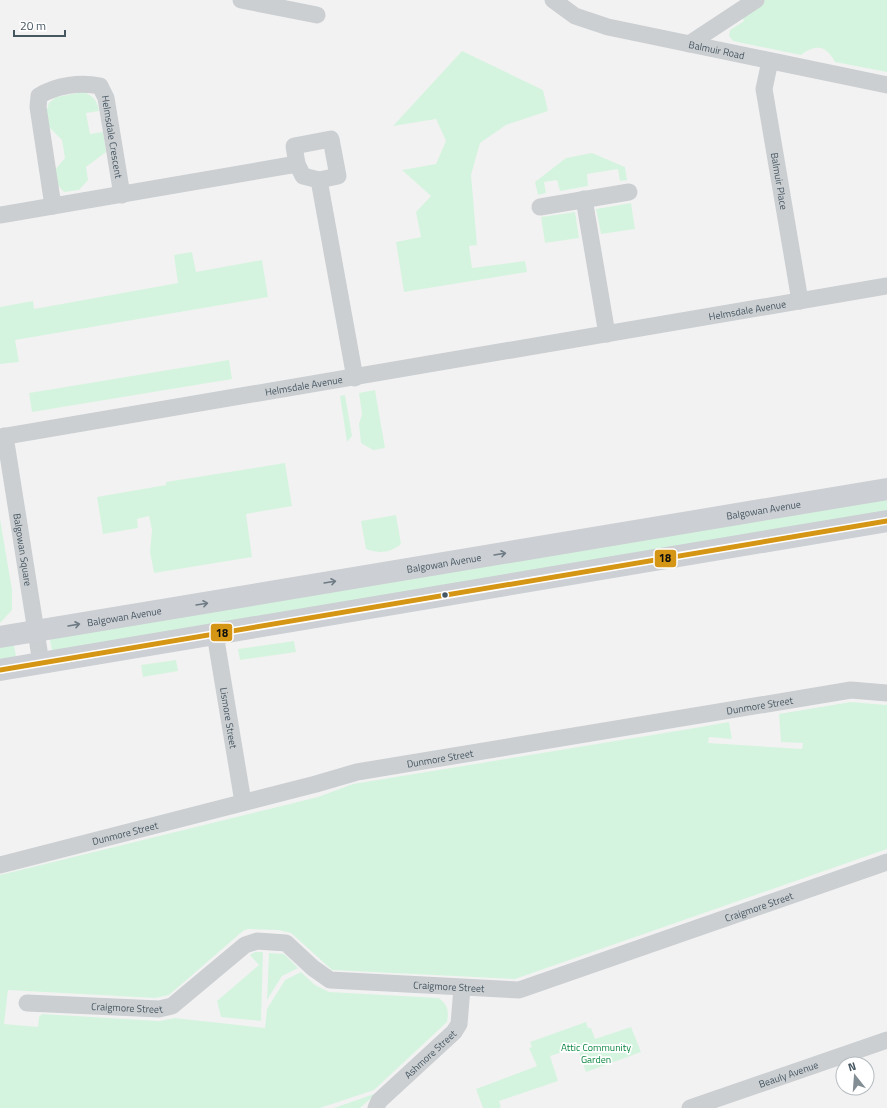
<svg xmlns="http://www.w3.org/2000/svg" width="887" height="1108" viewBox="0 0 887 1108" font-family="'Titillium Web',sans-serif">
	<style>
		.green { fill: #d5f4df }
		.lines { fill: none; stroke-linecap: round; stroke-linejoin: round }
		.street { stroke: #cbcfd2; stroke-width: 17 }
		.secondary { stroke: #cccfd3; stroke-width: 22 }
		.bus-1-casing { stroke: #fff; stroke-width: 8 }
		.bus-1 { stroke: #d49614; stroke-width: 5 }
		.oneway { stroke: #6f7b84 }
		.bus-dot { fill: #475762; stroke: #fff; stroke-width: 1.5 }
		.labels { text-anchor: middle; stroke-width: 3.5; stroke-linejoin: round; paint-order: stroke }
		.street-label { font-size: 10px; fill: #475762; stroke: #fff }
		.park-label { font-size: 10px; fill: #0d8742; stroke: #fff }
		.line-badge { stroke: #fff; stroke-width: 1.5 }
		.pale-badge-label { font-size: 11px; text-anchor: middle; font-weight: bold; fill: #111 }
	</style>
	<rect width="100%" height="100%" fill="#f3f2f2"/>
	<g class="green">
		<path d="M765,0H887V72L835,62C826,45 816,44 801,55L733,41L729,36L730,30L744,21L741,16Z"/>
		<path d="M462,51L543,90L548,111L506,125L480,143L471,175L477,245L469,246L472,268L525,261L527,272L404,292L396,242L421,237L416,212L431,196L402,170L436,164L446,141L436,119L393,126Z"/>
		<path d="M84,92C94,97 97,100 99,111L86,113L90,134L103,132L106,152L86,167L88,180L79,190L64,192L56,183L54,171L65,158L62,140L48,126L46,112L49,103L56,97Z"/>
		<path d="M592,153L625,167L627,180L620,181L618,169L587,174L588,186L560,191L557,180L544,182L546,193L538,195L535,182L566,158Z"/>
		<path d="M631,203L635,229L601,234L596,209Z"/>
		<path d="M575,212L579,238L545,243L541,217Z"/>
		<path d="M192,252L196,272L262,260L268,297L15,340L19,362L0,364V307L33,301L34,309L178,283L174,255Z"/>
		<path d="M229,360L232,379L32,412L29,393Z"/>
		<path d="M375,390L385,448L373,450L361,443L359,424L362,414L359,393Z"/>
		<path d="M345,395L352,436L347,442L340,396Z"/>
		<path d="M285,463L292,506L246,514L252,557L154,573L150,552L152,530L149,516L137,519L138,528L103,534L97,497L166,485V482Z"/>
		<path d="M887,494V517L59,655L52,650L50,641L54,634Z"/>
		<path d="M396,515L401,544C390,553 379,554 366,549L361,521Z"/>
		<path d="M0,519L12,590V610L0,623Z"/>
		<path d="M294,641L296,652L240,660L238,649Z"/>
		<path d="M0,643L14,645L16,656L0,665Z"/>
		<path d="M176,660L178,671L143,677L141,665Z"/>
		<path d="M851,702L887,705V849L515,979L332,970L291,933L278,930L248,929L243,931L169,995L155,998L8,990L4,1024L38,1027L39,1017L42,1014L159,1021L175,1018L265,1028L267,1009L285,980L301,972L315,985L329,992L439,998C448,1005 449,1011 447,1022L374,1090L320,1108H0V875L318,797L353,784L695,728L729,722L732,739L709,737L708,743L802,749L803,743L781,742L779,714Z"/>
		<path d="M255,952H263L261,1021L221,1017L217,1001L259,965L250,955Z"/>
		<path d="M269,953L284,954L298,968L282,976L267,1000Z"/>
		<path d="M586,1022L588,1028H591L595,1039L631,1027L641,1052L586,1072L577,1047L550,1056L558,1081L499,1101L501,1107L499,1108H483L476,1089L537,1066L529,1048L532,1047L530,1042Z"/>
		<path d="M377,1093L360,1108H334Z"/>
	</g>
	<g class="lines">
		<g class="street">
			<path d="M241,0L317,15"/>
			<path id="s1" d="M553,0L575,16L608,27L887,85"/>
			<path d="M689,44L756,0"/>
			<path id="s2" d="M770,61L764,89L800,301"/>
			<path d="M297,164L294,146L331,139L338,176L319,180"/>
			<path d="M584,199L607,334"/>
			<path id="s3" d="M53,206L38,107L39,96C56,85 81,82 100,86L106,98L122,195"/>
			<path d="M540,207L629,192"/>
			<path d="M0,215L297,164L303,176L319,180L355,378"/>
			<path id="s4" d="M5,436L41,663"/>
			<path id="s5" d="M0,437L887,286"/>
			<path id="s6" d="M215,634L243,802"/>
			<path id="s7" d="M0,865L316,784L357,772L851,690L887,693"/>
			<path id="s8" d="M27,1003L159,1009L172,1006L245,945L257,941L286,943L313,968L330,980L519,990L887,862"/>
			<path id="s9" d="M376,1108L379,1101L454,1032L459,1024L462,988"/>
			<path id="s10" d="M690,1108L887,1040"/>
		</g>
		<g class="secondary">
			<path id="s11" d="M0,637L887,489"/>
			<path d="M0,670L887,521"/>
		</g>
		<g class="bus-1-casing">
			<path id="bus-1" d="M0,670L887,521"/>
		</g>
		<use href="#bus-1" class="bus-1"/>
	</g>
	<defs><path id="oneway-shaft" d="M-6 0H5M1.5-3L5.5 0L1.5 3" fill="none" stroke-width="1.6" stroke-linecap="round" stroke-linejoin="round"/></defs>
	<g class="oneway">
		<use href="#oneway-shaft" transform="translate(500 554) rotate(-9)"/>
		<use href="#oneway-shaft" transform="translate(330 582) rotate(-9)"/>
		<use href="#oneway-shaft" transform="translate(202 604) rotate(-9)"/>
		<use href="#oneway-shaft" transform="translate(74 625) rotate(-10)"/>
	</g>
	<circle class="bus-dot" cx="445" cy="595" r="3.5"/>
	<g class="labels">
		<g class="street-label">
			<text dy="4" stroke="none"><textPath href="#s1" startOffset="173">Balmuir Road</textPath></text>
			<text dy="4" stroke="none"><textPath href="#s3" startOffset="227">Helmsdale Crescent</textPath></text>
			<text dy="4" stroke="none"><textPath href="#s2" startOffset="122">Balmuir Place</textPath></text>
			<text dy="4" stroke="none"><textPath href="#s5" startOffset="758">Helmsdale Avenue</textPath></text>
			<text dy="4" stroke="none"><textPath href="#s5" startOffset="308">Helmsdale Avenue</textPath></text>
			<text dy="4" stroke="none"><textPath href="#s11" startOffset="774">Balgowan Avenue</textPath></text>
			<text dy="4" stroke="none"><textPath href="#s4" startOffset="115">Balgowan Square</textPath></text>
			<text dy="4" stroke="none"><textPath href="#s11" startOffset="450">Balgowan Avenue</textPath></text>
			<text dy="4" stroke="none"><textPath href="#s11" startOffset="126">Balgowan Avenue</textPath></text>
			<text dy="4" stroke="none"><textPath href="#s7" startOffset="777">Dunmore Street</textPath></text>
			<text dy="4" stroke="none"><textPath href="#s6" startOffset="85">Lismore Street</textPath></text>
			<text dy="4" stroke="none"><textPath href="#s7" startOffset="453">Dunmore Street</textPath></text>
			<text dy="4" stroke="none"><textPath href="#s7" startOffset="129">Dunmore Street</textPath></text>
			<text dy="4" stroke="none"><textPath href="#s8" startOffset="783">Craigmore Street</textPath></text>
			<text dy="4" stroke="none"><textPath href="#s8" startOffset="459">Craigmore Street</textPath></text>
			<text dy="4" stroke="none"><textPath href="#s8" startOffset="100">Craigmore Street</textPath></text>
			<text dy="4" stroke="none"><textPath href="#s9" startOffset="77">Ashmore Street</textPath></text>
			<text dy="4" stroke="none"><textPath href="#s10" startOffset="104">Beauly Avenue</textPath></text>
		</g>
		<g class="park-label">
			<text x="596" y="1051">Attic Community<tspan x="596" dy="12">Garden</tspan></text>
		</g>
	</g>
	<g class="line-badge">
		<rect x="654" y="549" width="23" height="19" rx="4" fill="#d49614"/>
		<rect x="210" y="623" width="23" height="19" rx="4" fill="#d49614"/>
	</g>
	<g class="pale-badge-label">
		<text x="665" y="562">18</text>
		<text x="222" y="637">18</text>
	</g>
	<g transform="translate(855 1076) rotate(343)"><circle r="19" fill="#ffffff" stroke="#b5bcc0"/>
	<path d="M0-3L7 15L0 10L-7 15Z" fill="#838d94"/>
	<text y="-6" font-size="11" font-weight="bold" text-anchor="middle" fill="#475762">N</text>
	</g>
	<path d="M14 30v6h51v-6" fill="none" stroke="#475762" stroke-width="2"/>
	<text x="20" y="30" font-size="12" fill="#475762" stroke="#ffffff" stroke-width="3" paint-order="stroke">20 m</text>
</svg>
